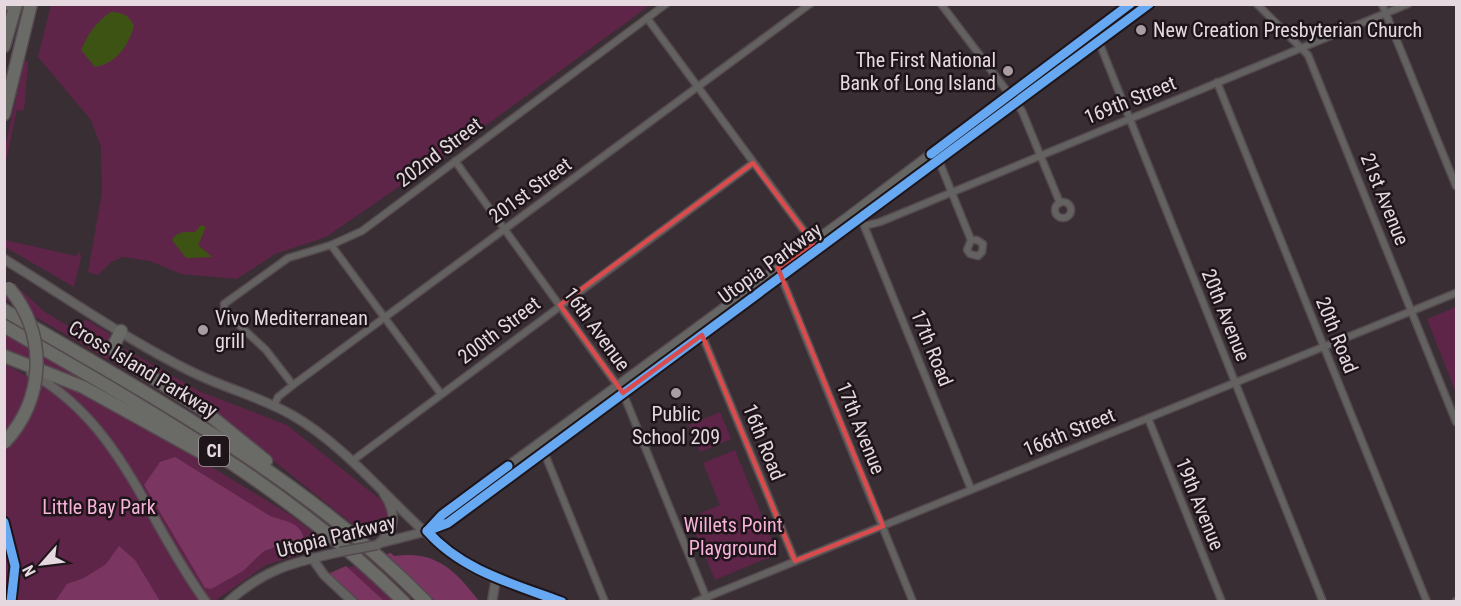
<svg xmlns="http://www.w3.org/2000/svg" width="1461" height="606" viewBox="0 0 1461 606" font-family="'Roboto Condensed',sans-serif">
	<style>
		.green { fill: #5f2549 }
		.forest { fill: #7b3561 }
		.water { fill: #3d5313 }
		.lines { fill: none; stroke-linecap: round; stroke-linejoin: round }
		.minor-casing { stroke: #544a4f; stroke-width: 9 }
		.tertiary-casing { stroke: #544a4f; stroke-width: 11 }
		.secondary-casing { stroke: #544a4f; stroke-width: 12 }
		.motorway-casing { stroke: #544a4f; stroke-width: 15 }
		.minor { stroke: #636260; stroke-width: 6 }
		.tertiary { stroke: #636260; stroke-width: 8 }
		.secondary { stroke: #656563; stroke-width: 9 }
		.motorway { stroke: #6a6a66; stroke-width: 12 }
		.tertiary-bridge-casing { stroke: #544a4f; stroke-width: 11; stroke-linecap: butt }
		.motorway-bridge-casing { stroke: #544a4f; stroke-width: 15; stroke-linecap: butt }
		.tertiary-bridge { stroke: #636260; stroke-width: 8 }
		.motorway-bridge { stroke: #6a6a66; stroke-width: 12 }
		.cycleway-casing { stroke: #1e151a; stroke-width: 13 }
		.cycleway { stroke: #66a8f1; stroke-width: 9 }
		.marked { fill: none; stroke: #d94b4d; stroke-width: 4.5; stroke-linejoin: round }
		.poi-dot { fill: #a99ca3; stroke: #1e151a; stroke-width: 2 }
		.labels { text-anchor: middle; stroke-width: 5; stroke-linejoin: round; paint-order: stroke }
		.shield { fill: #1e151a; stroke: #aa9ea4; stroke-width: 1.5 }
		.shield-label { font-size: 18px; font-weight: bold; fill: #e6d8df }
		.poi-label { font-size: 20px; fill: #e6d8df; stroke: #1e151a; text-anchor: start }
		.street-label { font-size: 20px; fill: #e6d8df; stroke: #1e151a }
		.park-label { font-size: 20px; fill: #f7b2d9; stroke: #1e151a }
	</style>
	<rect width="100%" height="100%" fill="#392e33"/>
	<g class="green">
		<path d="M51,5H650L451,151L326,237L275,254L237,279L181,274L150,261L123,257L111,262L98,275L88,272L102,193L101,147L91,120L38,57Z"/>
		<path d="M24,61L28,62L24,111L17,110L5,165V148Z"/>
		<path d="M5,240L76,256L80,251L81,258L74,287L5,247Z"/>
		<path d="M15,285L45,312L68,326L87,320L110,334L107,349L110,356L181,398L180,402L5,299L4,293Z"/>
		<path d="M1456,307V393L1427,319Z"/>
		<path d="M5,334L76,376V379L5,351Z"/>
		<path d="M125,349L201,392L287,425L381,500L388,511V521L366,535L222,419L123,352Z"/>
		<path d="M5,364L46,387V375L70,384L197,454L195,457L289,514L328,544L301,550L302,554L266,565L215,601H5Z"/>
		<path d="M720,412L731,439L700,452L689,425Z"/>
		<path d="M735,450L775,548V555L715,580L689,518L720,505L703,463Z"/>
		<path d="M356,565L394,601H360L330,573Z"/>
	</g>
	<g class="forest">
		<path d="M175,457L270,516C283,521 303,522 304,541L297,546H278L264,551L243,571L211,589L205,588L144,485L160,462Z"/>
		<path d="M119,546L135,560L160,601H49L56,600L67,584L84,578L106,564Z"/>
		<path d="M391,553L394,556C436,550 455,570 479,601H435L386,554Z"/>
		<path d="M346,566L384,601H360L332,576L330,573Z"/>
	</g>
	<g class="water">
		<path d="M111,12C122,12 129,15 134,26C128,46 117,63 95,67L81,50C88,34 96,22 111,12Z"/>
		<path d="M201,225L206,227L198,245L212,257L186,258L172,240C177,231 185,232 195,232Z"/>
	</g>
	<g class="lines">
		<g class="minor-casing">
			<g id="minor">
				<path d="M941,4L1022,111L1060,203"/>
				<path d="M1257,4L1308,55L1456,422"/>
				<path d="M1382,4L1456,186"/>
				<path d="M647,18L813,243"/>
				<path d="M1099,42L1323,602"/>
				<path d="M1217,82L1427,602"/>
				<path d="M455,161L623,393L708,602"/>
				<path d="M939,161L971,240L967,250L970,254L978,256L982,252L983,244L977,240H971"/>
				<circle cx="1063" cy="210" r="8"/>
				<path d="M863,223L971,489"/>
				<path d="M864,226L880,222L1408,4"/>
				<path d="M331,245L441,394"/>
				<path d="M780,274L913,602"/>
				<path d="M702,335L795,561"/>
				<path d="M293,385L266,350L225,312L224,304L288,258L331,245L362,231L666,4"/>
				<path d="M274,406L278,397L293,385L810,4"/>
				<path d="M1148,418L1222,602"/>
				<path d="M544,452L605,602"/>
				<path d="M352,461L753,163"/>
				<path d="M695,602L1456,293"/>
				<path d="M1456,602V601"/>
			</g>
		</g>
		<g class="tertiary-casing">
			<g id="tertiary">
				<path d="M4,259C66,297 127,340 192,372C224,388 261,397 292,415C356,452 399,517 457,558C487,580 528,589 562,602"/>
				<path d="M31,373C122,424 147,522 206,602"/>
				<path d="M381,543L427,531"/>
				<path d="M377,545C396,530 397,513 384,494"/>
				<path d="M312,558L324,575L353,602"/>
				<path d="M228,602C264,569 294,562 340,552"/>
				<path d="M492,602L496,578"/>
			</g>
		</g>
		<g class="secondary-casing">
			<g id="secondary">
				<path d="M429,529L442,515L848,217L1130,4"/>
				<path d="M427,531L448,523L1149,4"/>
			</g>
		</g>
		<g class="motorway-casing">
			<g id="motorway">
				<path d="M4,5L5,4"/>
				<path d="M4,46L16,4"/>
				<path d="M4,114L31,4"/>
				<path d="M4,310C152,397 305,478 426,602"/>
				<path d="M4,326C145,408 288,486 404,602"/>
				<path d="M121,331L113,347L118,356L202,409L266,461"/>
				<path d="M4,356L83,387L213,459"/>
			</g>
		</g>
		<use href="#minor" class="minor"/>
		<use href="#tertiary" class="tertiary"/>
		<use href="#secondary" class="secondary"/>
		<use href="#motorway" class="motorway"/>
		<g class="tertiary-bridge-casing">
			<path id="tertiary-bridge" d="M340,552L377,545"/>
		</g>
		<g class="motorway-bridge-casing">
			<path id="motorway-bridge" d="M4,443C45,399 48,335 9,288"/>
		</g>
		<use href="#tertiary-bridge" class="tertiary-bridge"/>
		<use href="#motorway-bridge" class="motorway-bridge"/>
		<g class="cycleway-casing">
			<g id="cycleway">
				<path d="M931,154L1130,4"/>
				<path d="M4,522L15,566L11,602"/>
				<path d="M429,529L442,515L508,466"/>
				<path d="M427,531L448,523L1149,4"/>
				<path d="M427,531C462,571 514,584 562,602"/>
			</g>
		</g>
		<use href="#cycleway" class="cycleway"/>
	</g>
	<path class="marked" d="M753,163L813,243L778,268L883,526L795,561L702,335L623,393L560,305Z"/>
	<g class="poi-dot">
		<circle cx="1141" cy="30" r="6"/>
		<circle cx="1008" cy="71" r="6"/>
		<circle cx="203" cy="330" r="6"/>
		<circle cx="676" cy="393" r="6"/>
	</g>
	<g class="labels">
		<rect class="shield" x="199" y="436" width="30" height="30" rx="4.5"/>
		<g class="shield-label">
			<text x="214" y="457">CI</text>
		</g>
		<g class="poi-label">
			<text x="1153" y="37">New Creation Presbyterian Church</text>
			<text x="996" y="67" text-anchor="end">The First National<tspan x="996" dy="23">Bank of Long Island</tspan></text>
			<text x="215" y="325">Vivo Mediterranean<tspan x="215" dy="23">grill</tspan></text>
			<text x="676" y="421" text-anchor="middle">Public<tspan x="676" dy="23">School 209</tspan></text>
		</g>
		<g class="street-label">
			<text transform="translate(1130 100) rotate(-22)" y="7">169th Street</text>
			<text transform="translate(439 152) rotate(-37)" y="7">202nd Street</text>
			<text transform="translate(530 190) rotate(-36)" y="7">201st Street</text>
			<text transform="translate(1385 199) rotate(68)" y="7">21st Avenue</text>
			<text transform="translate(770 263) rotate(-36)" y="7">Utopia Parkway</text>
			<text transform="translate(1226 315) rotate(68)" y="7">20th Avenue</text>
			<text transform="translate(597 329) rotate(54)" y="7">16th Avenue</text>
			<text transform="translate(499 330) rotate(-37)" y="7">200th Street</text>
			<text transform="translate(1337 335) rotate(68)" y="7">20th Road</text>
			<text transform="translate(932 348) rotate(68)" y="7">17th Road</text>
			<text transform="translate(143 369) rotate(31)" y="7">Cross Island Parkway</text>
			<text transform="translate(861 428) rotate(68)" y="7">17th Avenue</text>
			<text transform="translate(1069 432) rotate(-22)" y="7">166th Street</text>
			<text transform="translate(764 442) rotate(68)" y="7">16th Road</text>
			<text transform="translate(1200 504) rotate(68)" y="7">19th Avenue</text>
			<text transform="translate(336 536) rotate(-14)" y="7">Utopia Parkway</text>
		</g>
		<g class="park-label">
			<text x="99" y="514">Little Bay Park</text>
			<text x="733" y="532">Willets Point<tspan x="733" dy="23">Playground</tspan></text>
		</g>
	</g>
	<rect width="1461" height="606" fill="none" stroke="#e6d8df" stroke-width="12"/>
	<g transform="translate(42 564) rotate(242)" stroke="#1e151a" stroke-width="4.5" paint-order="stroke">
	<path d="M0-4.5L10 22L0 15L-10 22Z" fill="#e6d8df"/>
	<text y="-9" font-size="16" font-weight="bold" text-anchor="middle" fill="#e6d8df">N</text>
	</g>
</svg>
